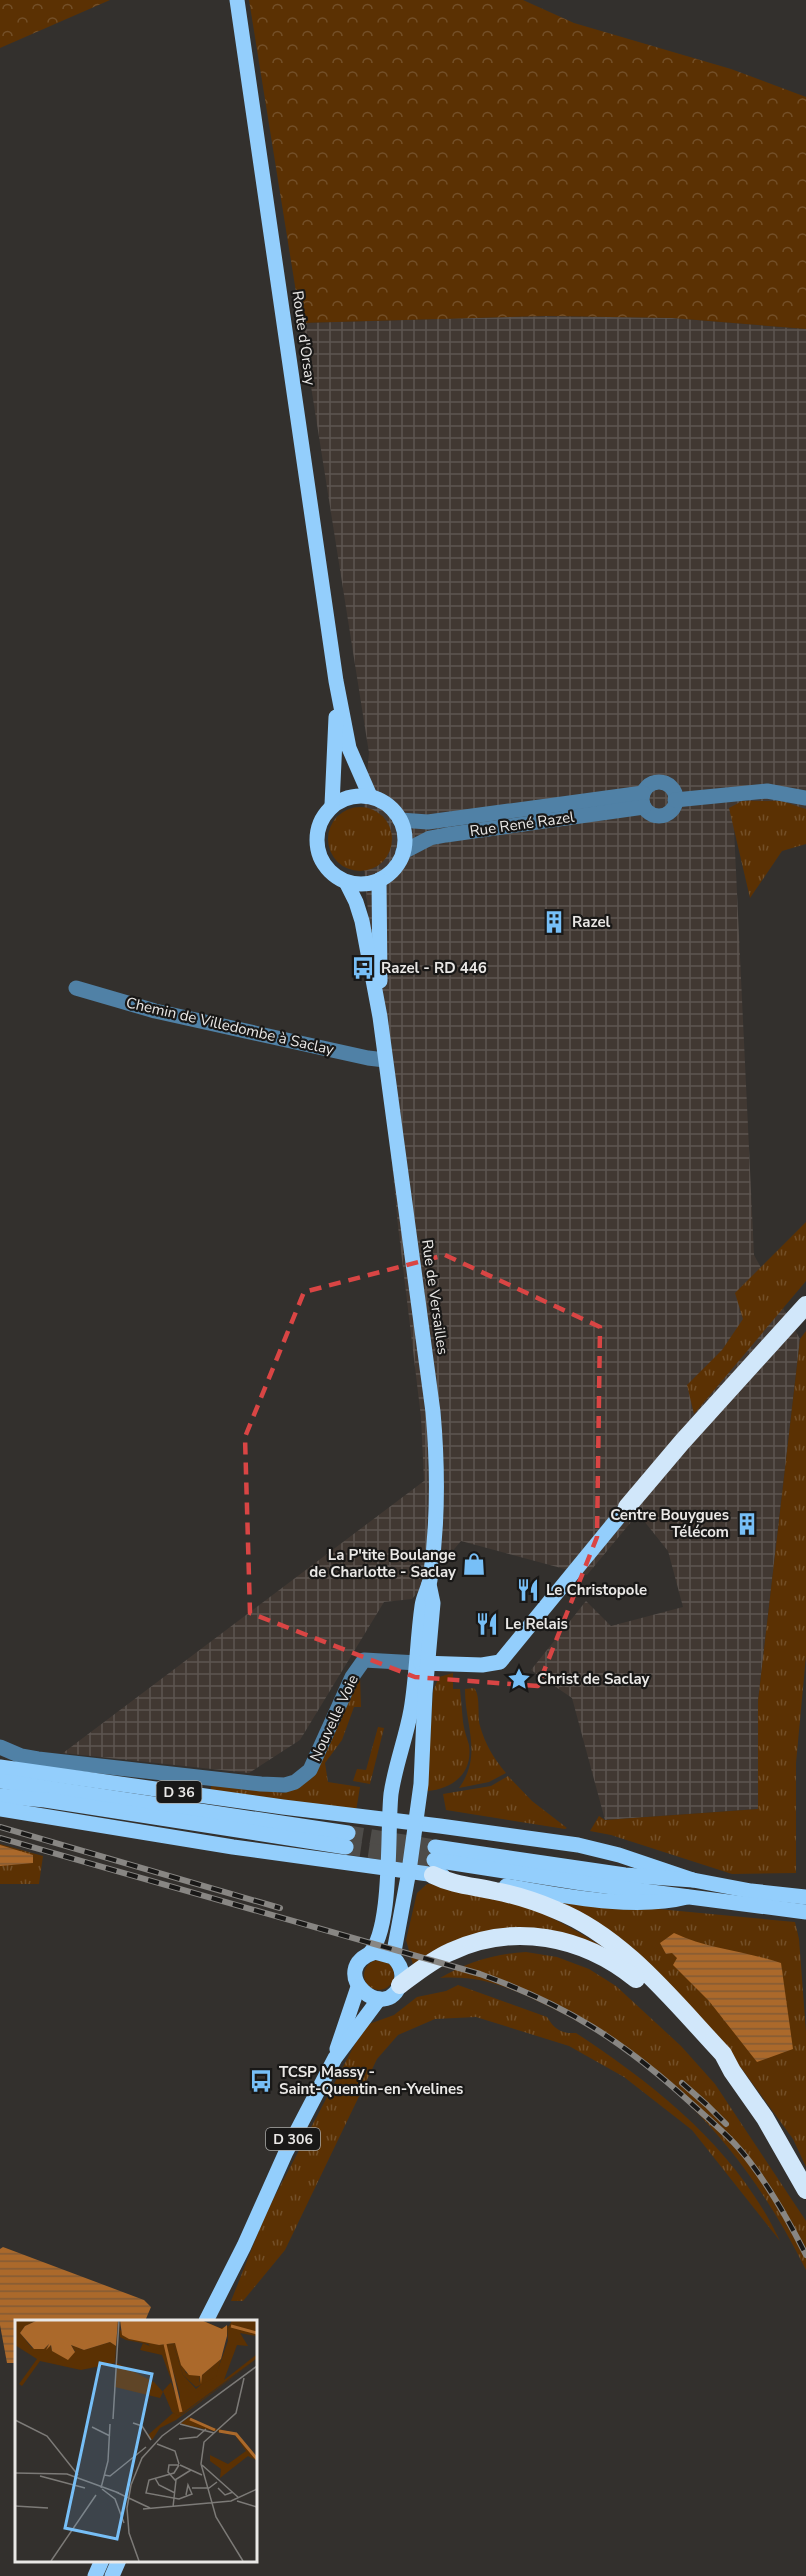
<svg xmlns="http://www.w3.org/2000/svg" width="806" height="2576" viewBox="0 0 806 2576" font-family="'Nunito Sans',sans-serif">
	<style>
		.industrial { fill: url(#industrial-grid) }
		.grass { fill: url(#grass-tufts) }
		.forest { fill: url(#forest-crowns) }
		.water { fill: url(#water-rules) }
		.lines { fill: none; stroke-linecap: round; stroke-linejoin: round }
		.major-tunnel { stroke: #4e4c49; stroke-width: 15; stroke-dasharray: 15 8; stroke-linecap: butt }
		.minor { stroke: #5081a6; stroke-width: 15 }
		.major { stroke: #93cefc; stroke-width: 15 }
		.highway { stroke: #d1e7fa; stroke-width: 18 }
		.rail-casing { stroke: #888683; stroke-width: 6 }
		.rail { stroke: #191817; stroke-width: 4; stroke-dasharray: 11; stroke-linecap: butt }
		.marked { fill: none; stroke: #d94544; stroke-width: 4.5; stroke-dasharray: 12 8; stroke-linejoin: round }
		.labels { text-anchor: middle; stroke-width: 4.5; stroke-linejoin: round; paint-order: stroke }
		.shield { fill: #191817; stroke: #abaaa8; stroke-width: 1.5 }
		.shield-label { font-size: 14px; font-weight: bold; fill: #eae8e6 }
		.street-label { font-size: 15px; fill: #eae8e6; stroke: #191817 }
		.poi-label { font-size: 15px; font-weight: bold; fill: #eae8e6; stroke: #191817; text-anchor: start }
		.inset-river { fill: none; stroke: #ab692b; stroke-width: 3 }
		.inset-road { fill: none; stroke: #7c7a77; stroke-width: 1.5 }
		.view { fill: #77bff7; fill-opacity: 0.15; stroke: #77bff7; stroke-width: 3 }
		.inset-edge { fill: none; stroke: #eae8e6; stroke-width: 3 }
	</style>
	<defs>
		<pattern id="industrial-grid" width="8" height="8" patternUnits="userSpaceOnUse" patternTransform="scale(1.5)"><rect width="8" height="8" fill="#413832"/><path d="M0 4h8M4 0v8" fill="none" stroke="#5d5550"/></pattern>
		<pattern id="grass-tufts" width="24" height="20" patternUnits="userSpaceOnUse" patternTransform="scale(1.5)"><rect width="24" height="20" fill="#5b3103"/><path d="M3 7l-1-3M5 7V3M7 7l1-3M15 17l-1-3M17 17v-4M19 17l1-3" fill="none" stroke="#734f28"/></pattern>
		<pattern id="forest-crowns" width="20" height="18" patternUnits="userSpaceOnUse" patternTransform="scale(1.5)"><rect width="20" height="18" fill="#5b3103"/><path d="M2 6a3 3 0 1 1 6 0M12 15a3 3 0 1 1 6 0" fill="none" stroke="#734f28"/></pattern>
		<pattern id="water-rules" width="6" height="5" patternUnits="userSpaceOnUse" patternTransform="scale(1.5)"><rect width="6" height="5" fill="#ab692b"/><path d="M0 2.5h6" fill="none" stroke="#835b35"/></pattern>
	</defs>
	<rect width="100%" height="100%" fill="#33302d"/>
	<path class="industrial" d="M547,316L672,318L806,329V831L734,829L754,1255L800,1339L758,1701L762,1720L758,1809L605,1820L572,1698L531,1670L586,1601L611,1626L683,1607L668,1551L644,1521L636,1516L587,1575L461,1541L412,1599L384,1602L300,1740L249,1773L63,1753L424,1481L421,1417L398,1226L361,837L369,753L301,323Z"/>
	<g class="grass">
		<path d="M742,801H781L806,809V844L782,851L750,898L729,808Z"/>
		<circle cx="360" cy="839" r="32"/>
		<path d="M806,1222V1281L694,1414L687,1385L722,1350L743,1319L735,1293Z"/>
		<path d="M806,1331V1656L796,1763V1873L732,1874L611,1835L590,1831L599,1816L605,1820L758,1809V1701L800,1339Z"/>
		<path d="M453,1673V1689H460C461,1700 462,1711 463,1722C464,1730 467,1738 469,1745C473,1774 452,1789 427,1791L433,1691L439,1677Z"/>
		<path d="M360,1677L361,1707H354L342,1740L325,1763L328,1782L360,1787L356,1811L211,1792V1783L283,1793L295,1788L331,1731Z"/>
		<path d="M474,1688C481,1696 477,1715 480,1726C485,1744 494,1759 506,1773L489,1782L459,1788C483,1755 465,1726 465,1689Z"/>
		<path d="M378,1727L384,1728L370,1784L353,1781L357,1769L366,1770Z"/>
		<path d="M508,1776L532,1801L567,1828L565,1829L446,1810L443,1794L491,1786Z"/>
		<path d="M0,1844L43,1856L39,1884H0Z"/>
		<path d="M427,1884C489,1884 552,1915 603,1947L518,1930L414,1968L406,1940L417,1893Z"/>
		<path d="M552,1899L795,1922L799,1939L806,2032V2167L793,2139L742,2069Z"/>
		<path d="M526,1952L557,1957L589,1969L616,1986L681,2046L715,2084L806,2221V2270C747,2152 668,2064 548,2006C510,1988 482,1975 440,1978C468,1962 493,1954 526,1952Z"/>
		<circle cx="379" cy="1975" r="15"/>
		<path d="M458,1985L547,2017C554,2029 562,2034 576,2033C658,2087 737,2150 780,2241L692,2130L624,2077L569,2046L476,2017L435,2019L398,2035L377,2059L285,2250L243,2301H231L266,2213L355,2044L369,2024L394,2015L417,1997L446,1991Z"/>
	</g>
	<g class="forest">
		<path d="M0,0H110L0,48Z"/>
		<path d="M249,0H523L574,23L731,69L806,97V329L672,318L547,316L301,323Z"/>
	</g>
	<g class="water">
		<path d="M0,1845L33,1855V1863L0,1866Z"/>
		<path d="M674,1933C707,1949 746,1951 781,1963L793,2049L757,2062L709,2001L673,1965L677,1958L672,1953L666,1954L660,1943Z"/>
		<path d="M3,2247L144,2300L151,2307L145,2321H16V2363H7L0,2325V2249Z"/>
	</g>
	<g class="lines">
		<g class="major-tunnel">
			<path d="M348,1833L435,1847"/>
			<path d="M346,1847L434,1860"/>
		</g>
		<g class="minor">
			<circle cx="659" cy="799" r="17"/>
			<path d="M675,800L767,791L806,798"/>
			<path d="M400,820L428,822L643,793"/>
			<path d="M403,852L430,838L446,835L644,807"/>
			<path d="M76,988L155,1011L368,1058L385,1060"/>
			<path d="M0,1747L21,1756L38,1759L261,1784L285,1785L295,1782L310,1770L352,1677L364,1660L418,1663"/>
		</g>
		<g class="major">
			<path d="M237,0L336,681L349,748L370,796"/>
			<circle cx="361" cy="840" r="44"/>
			<path d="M332,805L336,717"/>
			<path d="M379,880L380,981"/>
			<path d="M346,882L356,902L362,921L380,1017L433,1412C438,1468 438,1525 430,1580C428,1589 423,1597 422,1606C417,1641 417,1675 411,1710C406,1738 395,1766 391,1794C387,1831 393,1930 369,1954"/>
			<path d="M421,1663L482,1665L500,1662L627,1507"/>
			<path d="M0,1767L283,1807L440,1826L578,1845L619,1855L693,1880"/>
			<path d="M0,1781L348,1833"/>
			<path d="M0,1796L45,1800L346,1847"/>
			<path d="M0,1809L233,1847L443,1876"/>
			<path d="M435,1847L625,1875L693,1880L751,1891L806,1897"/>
			<path d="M434,1860L582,1883L806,1912"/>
			<path d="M506,1886C561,1895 633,1911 687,1897"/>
			<path d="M393,1957L375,1952C323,1969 386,2028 401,1982C404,1972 400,1964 393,1957L409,1871L421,1784L425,1693L433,1603L429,1584"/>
			<path d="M337,2049L358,1987"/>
			<path d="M206,2321L244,2246L286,2152L335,2058L379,1999"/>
			<path d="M95,2576L102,2560"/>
			<path d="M112,2576L119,2560"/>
		</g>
		<g class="highway">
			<path d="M627,1507L682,1442L806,1305"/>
			<path d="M433,1875C453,1885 473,1886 495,1891C516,1895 537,1902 556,1910C624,1937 674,2002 723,2054L732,2071L765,2118L806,2190"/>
			<path d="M400,1985C416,1973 432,1960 450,1952C513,1922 583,1936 636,1979"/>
		</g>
		<g class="rail-casing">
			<g id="rail">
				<path d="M0,1827L280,1908"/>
				<path d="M0,1838L480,1974C568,2006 623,2041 692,2104C712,2122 734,2140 750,2162C772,2191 790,2223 806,2255"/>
				<path d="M682,2083L707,2105L726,2124"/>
			</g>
		</g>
		<use href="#rail" class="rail"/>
	</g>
	<path class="marked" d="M445,1255L600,1327L597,1537L538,1686L415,1677L250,1613L245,1437L304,1292Z"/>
	<defs>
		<g id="building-bare" transform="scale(1.8)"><path d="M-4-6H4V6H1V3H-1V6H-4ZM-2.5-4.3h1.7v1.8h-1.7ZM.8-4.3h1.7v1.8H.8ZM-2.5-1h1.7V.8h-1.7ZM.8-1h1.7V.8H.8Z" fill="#77bff7" stroke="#191817" stroke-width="2.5" paint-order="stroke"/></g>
		<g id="bus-bare" transform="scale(1.8)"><path d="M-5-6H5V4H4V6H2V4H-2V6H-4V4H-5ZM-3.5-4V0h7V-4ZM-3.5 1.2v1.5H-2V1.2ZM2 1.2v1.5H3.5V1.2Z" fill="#77bff7" stroke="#191817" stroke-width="2.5" paint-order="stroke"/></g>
		<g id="shop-bare" transform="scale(1.8)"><path d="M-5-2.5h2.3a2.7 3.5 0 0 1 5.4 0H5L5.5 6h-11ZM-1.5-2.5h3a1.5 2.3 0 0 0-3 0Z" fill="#77bff7" stroke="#191817" stroke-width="2.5" paint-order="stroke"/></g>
		<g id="restaurant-bare" transform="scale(1.8)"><path d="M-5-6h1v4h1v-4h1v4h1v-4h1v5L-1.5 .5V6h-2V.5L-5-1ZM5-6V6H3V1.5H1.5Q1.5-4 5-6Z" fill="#77bff7" stroke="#191817" stroke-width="2.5" paint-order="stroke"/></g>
		<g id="sight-bare" transform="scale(1.8)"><path d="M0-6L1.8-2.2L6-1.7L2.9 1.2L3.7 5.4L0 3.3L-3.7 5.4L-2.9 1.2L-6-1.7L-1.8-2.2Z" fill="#77bff7" stroke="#191817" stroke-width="2.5" paint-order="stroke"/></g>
	</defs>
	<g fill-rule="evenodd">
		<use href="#building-bare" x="554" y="922"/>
		<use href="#bus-bare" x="363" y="968"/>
		<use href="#building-bare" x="747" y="1524"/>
		<use href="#shop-bare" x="474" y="1564"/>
		<use href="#restaurant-bare" x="528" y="1590"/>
		<use href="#restaurant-bare" x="487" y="1624"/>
		<use href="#sight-bare" x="519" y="1679"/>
		<use href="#bus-bare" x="261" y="2081"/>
	</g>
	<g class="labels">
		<g class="shield">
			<rect x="156.5" y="1781" width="45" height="22" rx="4.5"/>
			<rect x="266" y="2128" width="54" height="22" rx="4.5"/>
		</g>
		<g class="shield-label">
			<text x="179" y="1797">D 36</text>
			<text x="293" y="2144">D 306</text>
		</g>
		<g class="street-label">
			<text transform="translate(304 338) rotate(82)" y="5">Route d'Orsay</text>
			<text transform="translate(522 824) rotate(-8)" y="5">Rue René Razel</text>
			<text transform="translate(230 1026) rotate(13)" y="5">Chemin de Villedombe à Saclay</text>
			<text transform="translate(435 1297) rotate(82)" y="5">Rue de Versailles</text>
			<text transform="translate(334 1718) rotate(-65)" y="5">Nouvelle Voie</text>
		</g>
		<g class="poi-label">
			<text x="572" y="927">Razel</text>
			<text x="381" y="973">Razel - RD 446</text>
			<text x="729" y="1520" text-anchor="end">Centre Bouygues<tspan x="729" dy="17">Télécom</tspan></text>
			<text x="456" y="1560" text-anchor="end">La P'tite Boulange<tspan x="456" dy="17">de Charlotte - Saclay</tspan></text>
			<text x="546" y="1595">Le Christopole</text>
			<text x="505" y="1629">Le Relais</text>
			<text x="537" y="1684">Christ de Saclay</text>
			<text x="279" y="2077">TCSP Massy -<tspan x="279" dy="17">Saint-Quentin-en-Yvelines</tspan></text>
		</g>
	</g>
	<g transform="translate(15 2320)">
		<rect width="242" height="242" fill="#33302d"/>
		<path d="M186,0L205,8L214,6L217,0H241V12L217,6L212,8V16L209,8L207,10L199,7ZM241,40L161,100L145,108L137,120L133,115L158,93L166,95ZM174,97L192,107L221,113L241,140L233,136L205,158L206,149L195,141V135L213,144L231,131L220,115L165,104Z" fill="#5b3103"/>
		<path d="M23,0L10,6L5,13L17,28L29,29L35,24L37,31L54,38L60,31L56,25L69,30L95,22L101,26L100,43L66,50L25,41L7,66L4,64L22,39L0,25V1ZM217,6L241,12V16L225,13L233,26L222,25L209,60L241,35V39L165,95V75L152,30L157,62L147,35L125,30L128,23L139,28L158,24L168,55L181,69L203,49L213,21L212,8ZM102,43L139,62L148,72L145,78L100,67Z" fill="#5b3103"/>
		<path d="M104,9L117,20L124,19L144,25L160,23L171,53L185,56L184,63L187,55L206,39L201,57L181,67L168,55L158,24L138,30L133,24L111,20L105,17Z" fill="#5b3103"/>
		<path d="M156,62L167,93L163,96L157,92L148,71Z" fill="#5b3103"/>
		<path d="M23,0H103L101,26L95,22L69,30L56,25L60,32L53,40L37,31L36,25L31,30L34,24L29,29H19L5,13L10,6ZM105,0H186L207,9L212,5V16L206,39L187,55L186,64L185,56L174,55L166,45L160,23L144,25L114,19L107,15Z" fill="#ab692b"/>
		<path class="inset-river" d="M216,6L242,13M150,24L166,92M175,99L200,110M204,111L221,114L242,139"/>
		<path class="inset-road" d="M98,99L104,0M0,100L32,116L63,155M118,103L127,106L136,120M165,104L199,113M77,107L95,116M164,119L182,117L191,109M142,124L160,131L164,144M164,145L159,153L134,160L131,173L164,179L177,174L173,165L171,175M164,145H154L153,152L160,160L176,150M165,145L187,155M187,145L224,178M105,148L131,127M0,153L52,154L104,173M89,155L95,156L105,148M25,156L70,168M140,158L144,165L160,173M86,168L93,141L95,104M177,168H194L202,162M203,168L210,175L218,172M87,169L100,179L109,203M101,172L135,188M222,181L242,187M0,186L33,188M158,187L161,160M128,189L216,181L242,169M36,241L81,175M124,241L114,213L112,188L116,165L127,138L147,116L242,46M228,241L201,197L186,144L189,122L221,93L229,58"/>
		<path class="view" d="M85,43L137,54L102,219L50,208Z"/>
		<rect width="242" height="242" class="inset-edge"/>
	</g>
</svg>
